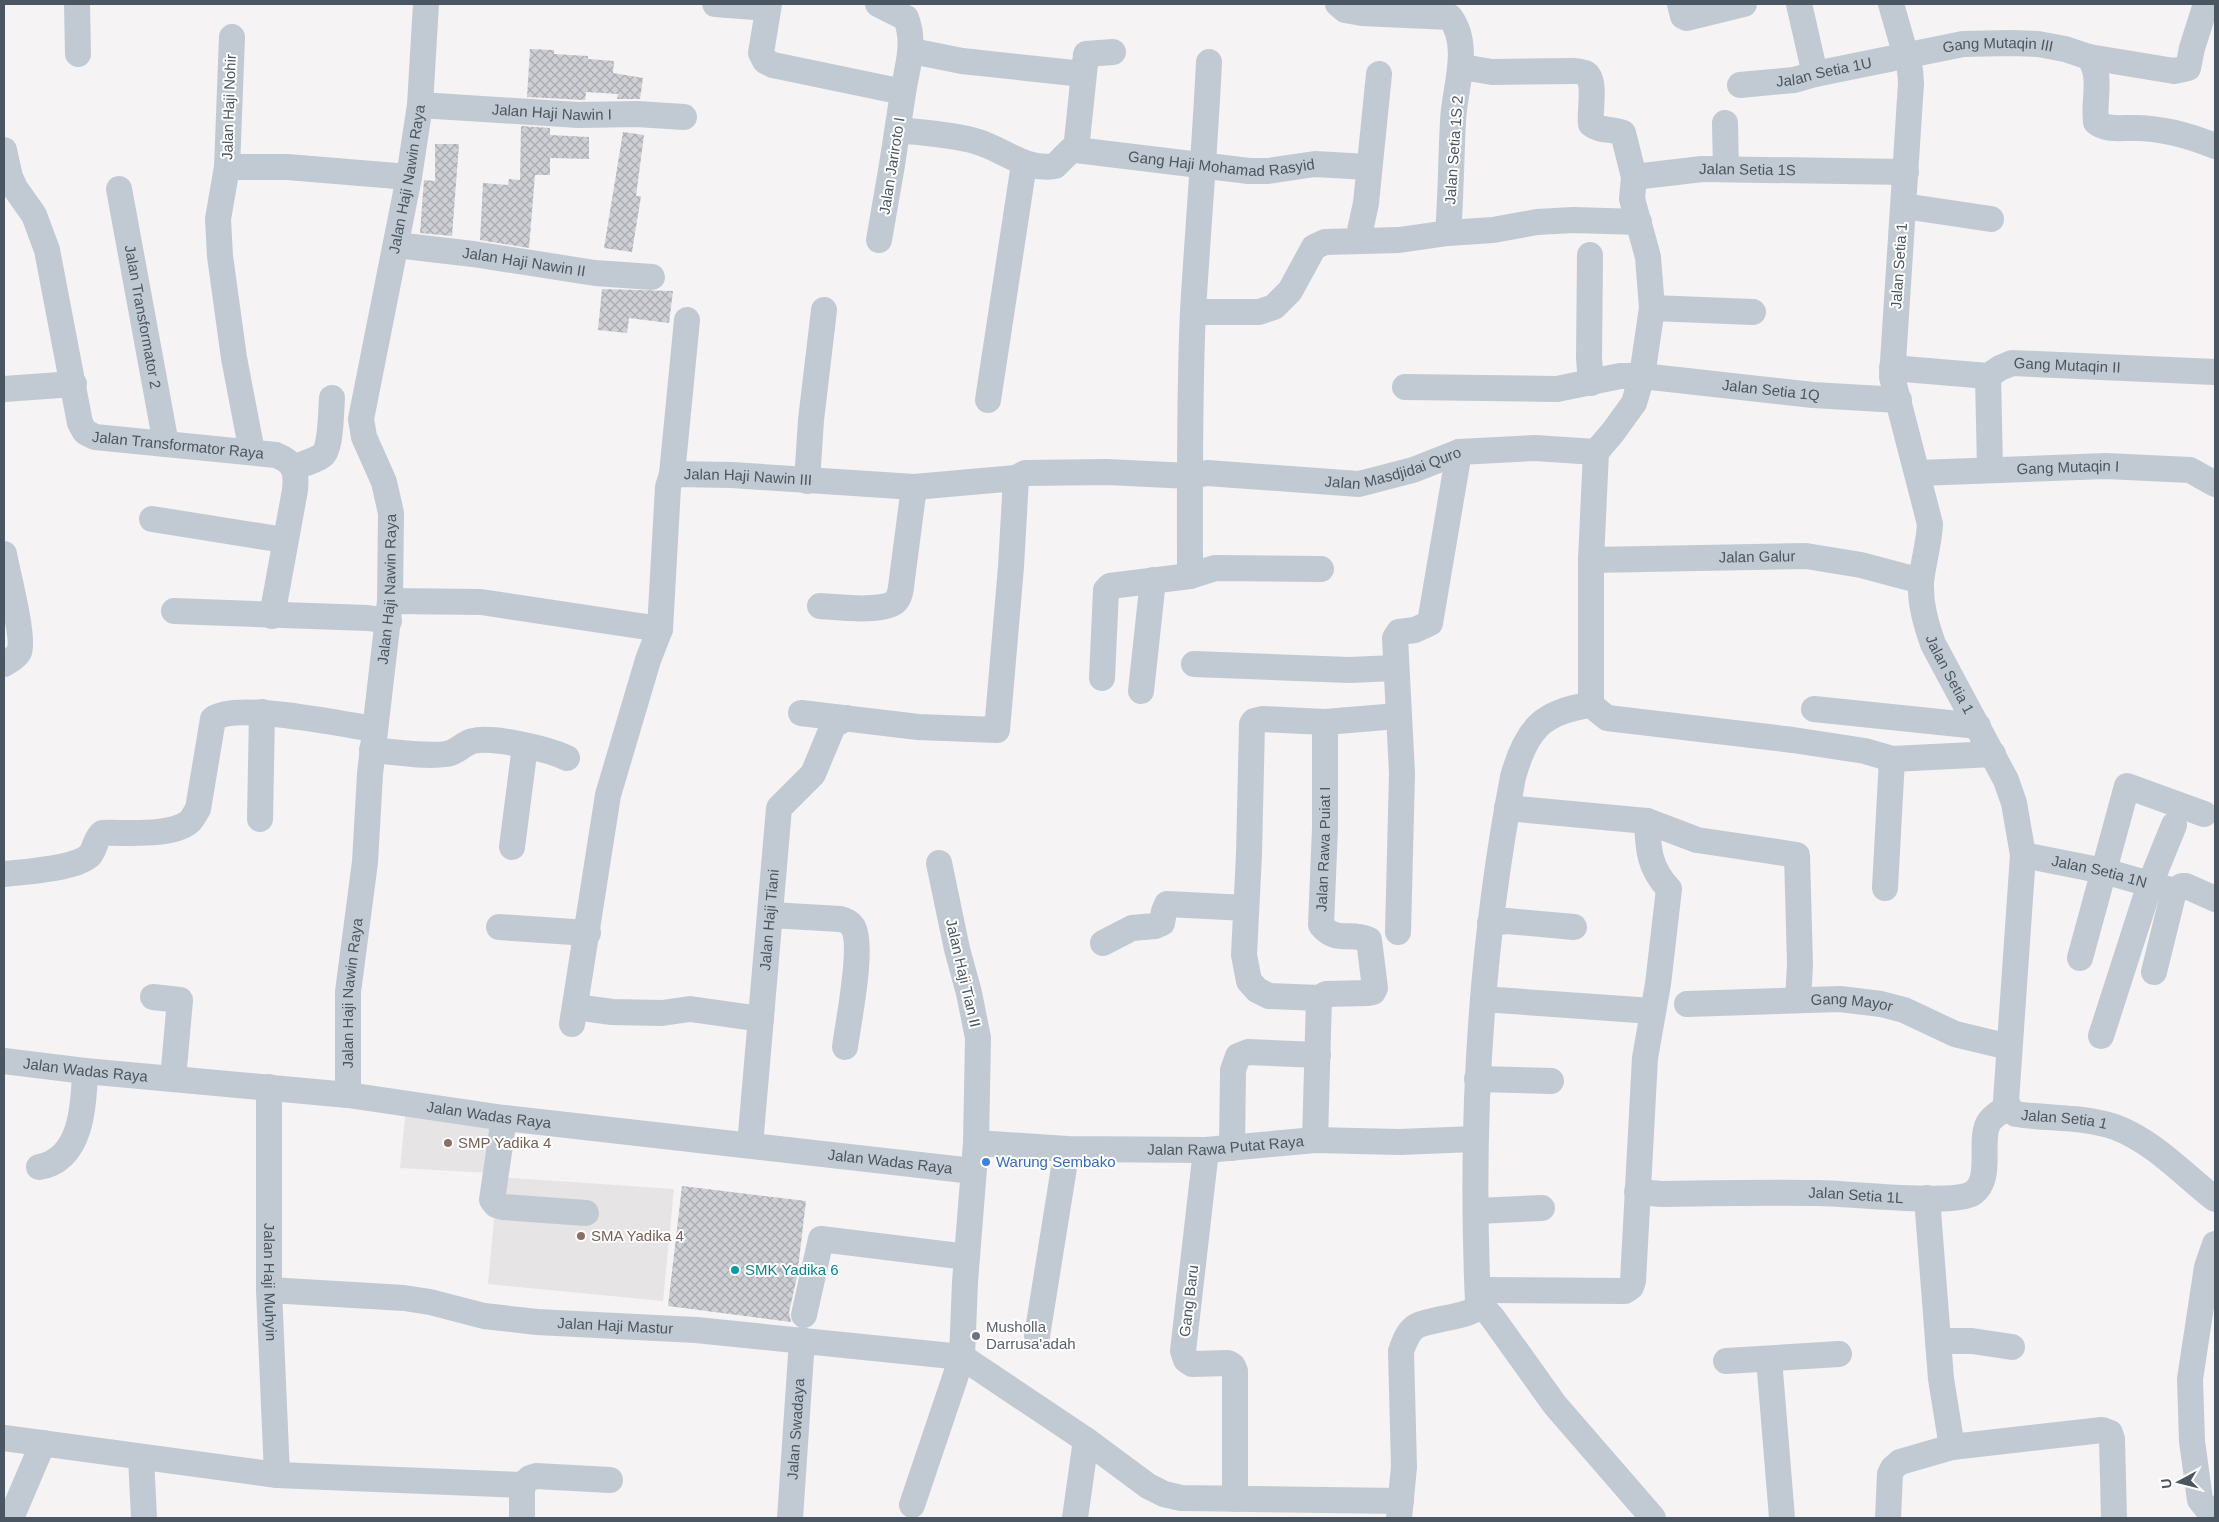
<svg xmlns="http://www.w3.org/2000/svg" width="2219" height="1522" viewBox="0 0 2219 1522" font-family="Arial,sans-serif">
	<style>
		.education { fill: #e6e4e5 }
		.building { fill: url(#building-cross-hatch) }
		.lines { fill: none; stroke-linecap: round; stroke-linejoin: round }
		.minor { stroke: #c1cad2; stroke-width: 26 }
		.education-dot { fill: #8d6e63; stroke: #fff; stroke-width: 2 }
		.shop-dot { fill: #3f7fe0; stroke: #fff; stroke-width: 2 }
		.culture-dot { fill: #0f9aa8; stroke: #fff; stroke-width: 2 }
		.worship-dot { fill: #6b7280; stroke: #fff; stroke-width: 2 }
		.labels { text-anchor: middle; stroke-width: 4; stroke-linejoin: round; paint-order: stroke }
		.street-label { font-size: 15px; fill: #4a5661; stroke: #fff }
		.education-label { font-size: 15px; fill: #785e54; stroke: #fff; text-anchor: start }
		.shop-label { font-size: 15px; fill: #366cbe; stroke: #fff; text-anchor: start }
		.culture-label { font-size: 15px; fill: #0d838f; stroke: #fff; text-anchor: start }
		.worship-label { font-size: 15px; fill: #5b616d; stroke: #fff; text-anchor: start }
	</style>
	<defs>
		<pattern id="building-cross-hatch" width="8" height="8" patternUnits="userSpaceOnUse" patternTransform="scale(1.25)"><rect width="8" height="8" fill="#cdcfd5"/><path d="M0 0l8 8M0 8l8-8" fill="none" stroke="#a8abb0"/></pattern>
	</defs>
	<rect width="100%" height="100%" fill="#f5f3f3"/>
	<g class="education">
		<path d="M406,1108L497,1119L489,1173L400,1168Z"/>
		<path d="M498,1177L674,1189L663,1301L488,1284Z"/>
	</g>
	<g class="building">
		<path d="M530,49L554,50V54L588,56V59L614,61L613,73L643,78L640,99H617L618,94L586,92L585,100L527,97Z"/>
		<path d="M521,126L550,128V135L589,137V159L550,158V175H535L529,248L480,240L483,183L508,185L509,179L520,180Z"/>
		<path d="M623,132L644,135L636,196H641L632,252L604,248Z"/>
		<path d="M435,144H459L452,236L420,233L424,180L435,181Z"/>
		<path d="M602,289L673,291L669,323L629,318L627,333L598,330Z"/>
		<path d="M682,1186L806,1201L797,1277L789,1312L791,1322L668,1306Z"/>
	</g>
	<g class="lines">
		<g class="minor">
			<path d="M77,4L78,54"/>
			<path d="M715,4L768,8"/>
			<path d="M769,4L761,53L765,61L773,65L903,92"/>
			<path d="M878,4L906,18C916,44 907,67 903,93C896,142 888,191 879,240"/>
			<path d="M1338,4L1345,10L1362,13L1450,17C1472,46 1454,89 1453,121C1451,159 1451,196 1448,233"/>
			<path d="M1680,4L1683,16L1687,18L1744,4"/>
			<path d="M1799,4L1815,74"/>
			<path id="s1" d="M1891,4L1910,70L1911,83L1892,377L1930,524C1929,544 1923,563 1921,582C1920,604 1926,624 1933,644L2006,780L2014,803L2023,855L2006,1101L2011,1111L2016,1114C2048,1119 2084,1116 2115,1127C2153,1141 2184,1175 2215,1199"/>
			<path d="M232,37L227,167L218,219L220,256L234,358L252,452"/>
			<path d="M912,51L962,61L1083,74"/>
			<path d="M2089,57C2103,77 2093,99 2096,122C2105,130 2119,128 2130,128C2160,127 2188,135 2215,146"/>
			<path d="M1462,67L1492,72L1574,71C1577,71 1582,72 1585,73C1597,79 1589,113 1591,124C1601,132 1612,128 1623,133L1634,177L1632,199L1648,257L1652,308L1642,376L1634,403L1613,432L1596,452"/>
			<path id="s2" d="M1740,85L1794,80L1815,74L1963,44L2010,43L2038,44L2065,49L2089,57L2174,71L2188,68L2192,48L2206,4"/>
			<path id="s3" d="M420,105L578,115L637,114L684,117"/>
			<path d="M1725,123L1726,169"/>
			<path id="s4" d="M899,130C924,133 950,134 975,141C1004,149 1024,171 1055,166L1071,150H1076L1249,171H1268L1315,164L1368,167"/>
			<path id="s5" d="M4,150L10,177L15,188L34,215L47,250L80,423L85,432L95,437L276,455C294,462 297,471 295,490L272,616"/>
			<path d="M1076,150L1086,54L1113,52"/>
			<path d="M227,167H287L409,177"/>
			<path id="s6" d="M1634,177L1702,169L1906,172"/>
			<path id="s7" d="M119,189L166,444"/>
			<path d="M1904,206L1991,219"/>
			<path d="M1358,240L1366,203L1379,74"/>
			<path id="s8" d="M396,245L473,254L595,273L652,277"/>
			<path d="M1590,255L1589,358L1591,383"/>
			<path d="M1652,308L1753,312"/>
			<path d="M1193,312H1259L1274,307L1290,291L1314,247L1325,242L1399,240L1448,233L1493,230L1537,222L1573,220L1639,222"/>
			<path id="s9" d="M1892,368L1988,376L2000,368L2012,363L2215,372"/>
			<path d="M1988,376L1990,469"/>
			<path id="s10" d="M1405,387L1557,389L1620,376H1642L1813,395L1899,400"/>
			<path d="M4,389L74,384"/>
			<path d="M988,400L1024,164"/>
			<path d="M294,467C303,464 315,461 323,455C331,448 331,410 332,398"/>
			<path id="s11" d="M1918,473L2106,466L2190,470L2215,484"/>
			<path id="s12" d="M672,474L732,475L914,487L1016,478L1025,473L1107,472L1190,476L1207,473L1359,484L1413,470L1459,452L1535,448L1596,452"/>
			<path d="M807,481L811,420L824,310"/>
			<path d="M152,519L284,540"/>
			<path d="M4,554C7,571 25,639 19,652C16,658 9,661 4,664"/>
			<path id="s13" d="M1591,560L1806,556L1861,565L1921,581"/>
			<path d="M1190,576C1190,488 1189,399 1193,311C1198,228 1205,145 1209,62"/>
			<path d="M390,601L481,602L660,629"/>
			<path d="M820,606C835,607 887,613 896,601C901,595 901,586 902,579L914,487"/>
			<path d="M174,611L368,618L389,621"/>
			<path d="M1194,664L1349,670L1395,668"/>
			<path d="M1102,678L1106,590L1110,586L1190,576L1215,568L1321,569"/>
			<path d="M1141,691L1153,580"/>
			<path d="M1591,705V560L1596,452"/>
			<path d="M1814,709L1978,726"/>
			<path d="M801,713L918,727L997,730L1011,567L1016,478"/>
			<path d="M372,750C394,752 425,757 446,754C457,753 463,743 473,741C493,736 548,749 567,758"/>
			<path d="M1507,808L1647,821L1697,840L1797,855L1800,965L1798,1000"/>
			<path d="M260,819L262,712"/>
			<path d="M512,847L525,746"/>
			<path id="s14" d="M2023,855L2104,871L2174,891"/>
			<path d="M4,874C23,872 74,869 89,856C95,850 95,839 102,833C125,832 171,837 189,822C193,819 195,813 198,809L213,719C236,701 343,725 375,729"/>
			<path d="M1885,888L1892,759"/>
			<path d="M771,915L840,919C845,920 850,922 853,927C864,946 848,1023 845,1047"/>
			<path d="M1490,923L1507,921L1574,927"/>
			<path d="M499,927L588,933"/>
			<path d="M1398,932L1402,773L1395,638L1399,632L1415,630L1430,623L1459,452"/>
			<path d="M1103,943L1132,928L1155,926L1162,923L1164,911L1167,904L1246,908"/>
			<path d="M2080,958L2127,786L2204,814"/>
			<path d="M2154,972L2174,891L2182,886H2186L2215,899"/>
			<path d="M153,997L180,1000L173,1079"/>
			<path id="s15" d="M1319,998L1326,994L1368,993L1373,992L1375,988L1369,940C1351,931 1336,944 1321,925L1325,828V722L1398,716"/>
			<path d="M1483,999L1652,1011"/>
			<path id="s16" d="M1687,1004L1840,999L1881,1004L1904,1010L1955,1034L2009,1047"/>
			<path d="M575,1007L612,1012L662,1013L690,1009L761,1019"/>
			<path d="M572,1024L608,795L648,660L660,629L668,487L672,474L687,320"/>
			<path d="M2101,1036L2150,884L2174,825"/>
			<path id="s17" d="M4,1061L85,1071L348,1095L504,1118L973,1171"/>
			<path d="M1477,1079L1551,1081"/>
			<path id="s18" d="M269,1087V1290L277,1475"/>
			<path id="s19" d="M348,1095V992L365,862L370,774L390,601L391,513L384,482L364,437L361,419L409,177L420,105L426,4"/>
			<path d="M504,1118L492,1200L496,1205L503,1207L586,1213"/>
			<path d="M1315,1140L1319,998L1269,996L1257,990L1249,981L1244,955L1249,854L1252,724L1254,721L1262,719L1325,722"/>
			<path id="s20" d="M976,1143L1067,1149L1206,1150L1315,1140L1399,1142L1475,1139"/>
			<path id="s21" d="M750,1145L779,808L813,774L833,726L846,718"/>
			<path d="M1232,1148L1233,1070L1238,1056L1248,1052L1318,1055"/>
			<path d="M1206,1150L1183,1351L1186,1360L1192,1364L1228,1363L1233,1366L1235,1371V1499"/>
			<path d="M39,1167C82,1160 84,1104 85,1071"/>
			<path id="s22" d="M1637,1192L1662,1194C1714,1193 1766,1192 1818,1193C1847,1193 1954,1206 1973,1193C1993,1179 1979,1142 1988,1124C1991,1117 2002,1111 2008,1107"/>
			<path d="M1927,1198L1941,1379L1952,1447"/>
			<path d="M1477,1211L1542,1208"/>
			<path d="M2215,1244L2207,1267L2190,1379L2192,1441L2200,1500L2208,1510L2215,1512"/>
			<path id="s23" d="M269,1290L404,1298L430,1302L484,1316L537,1322L696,1330L962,1357L1086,1440L1148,1486L1164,1494L1181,1498L1401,1501"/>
			<path d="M1478,1290L1625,1291L1631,1287L1633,1281L1645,1058L1658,984L1669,889C1649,868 1648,849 1647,821"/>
			<path d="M1478,1302L1492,1317L1555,1405L1653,1518"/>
			<path d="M804,1315L821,1239L967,1257"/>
			<path d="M1037,1336L1067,1149"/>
			<path d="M1938,1341H1972L2012,1347"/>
			<path d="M1769,1359L1782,1518"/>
			<path d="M1726,1361L1839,1354"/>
			<path d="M4,1438L277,1475L522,1485L530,1478L536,1476L610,1480"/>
			<path d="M141,1457L144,1518"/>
			<path d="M522,1485V1518"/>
			<path d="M912,1505L962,1357L965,1282L976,1143L978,1038L969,993L957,949L939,863"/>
			<path d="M11,1518L43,1443"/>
			<path id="s24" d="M790,1518L802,1340"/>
			<path d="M1075,1518L1086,1440"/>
			<path d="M1399,1518L1404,1467L1401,1351C1404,1343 1407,1333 1415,1327C1425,1320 1469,1316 1475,1309C1476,1308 1477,1305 1478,1302C1470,1127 1480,950 1513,777C1526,730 1542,711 1591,705L1607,718L1793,740L1865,751L1892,759L1993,754"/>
			<path d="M1888,1518L1890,1474L1893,1468L1900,1462L1952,1447L2102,1430L2110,1433L2112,1439L2114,1518"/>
		</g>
	</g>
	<g class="education-dot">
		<circle cx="448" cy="1143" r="5"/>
		<circle cx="581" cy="1236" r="5"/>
	</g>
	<circle class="shop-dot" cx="986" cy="1162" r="5"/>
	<circle class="culture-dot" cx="735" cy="1270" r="5"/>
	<circle class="worship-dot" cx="976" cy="1336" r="5"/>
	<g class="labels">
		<g class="street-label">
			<text dy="5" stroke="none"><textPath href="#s2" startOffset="262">Gang Mutaqin III</textPath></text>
			<text dy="5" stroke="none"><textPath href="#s2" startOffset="85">Jalan Setia 1U</textPath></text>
			<text transform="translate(229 107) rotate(-88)" y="5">Jalan Haji Nohir</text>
			<text dy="5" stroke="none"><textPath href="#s3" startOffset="132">Jalan Haji Nawin I</textPath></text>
			<text transform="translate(1454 150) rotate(-86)" y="5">Jalan Setia 1S 2</text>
			<text dy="5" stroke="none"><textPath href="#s4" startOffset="336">Gang Haji Mohamad Rasyid</textPath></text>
			<text transform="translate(892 166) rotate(-81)" y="5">Jalan Jariroto I</text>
			<text dy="5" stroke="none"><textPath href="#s6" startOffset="114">Jalan Setia 1S</textPath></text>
			<text dy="5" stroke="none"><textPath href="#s19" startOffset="928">Jalan Haji Nawin Raya</textPath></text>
			<text dy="5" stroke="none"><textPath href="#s8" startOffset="129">Jalan Haji Nawin II</textPath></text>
			<text transform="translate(1899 266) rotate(-86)" y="5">Jalan Setia 1</text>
			<text dy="5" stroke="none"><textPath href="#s7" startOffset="130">Jalan Transformator 2</textPath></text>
			<text dy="5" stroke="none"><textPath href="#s9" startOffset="179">Gang Mutaqin II</textPath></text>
			<text dy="5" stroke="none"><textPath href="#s10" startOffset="368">Jalan Setia 1Q</textPath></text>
			<text dy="5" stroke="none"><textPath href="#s5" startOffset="391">Jalan Transformator Raya</textPath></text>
			<text dy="5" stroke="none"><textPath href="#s12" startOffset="726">Jalan Masdjidai Quro</textPath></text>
			<text dy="5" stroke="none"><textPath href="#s11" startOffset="150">Gang Mutaqin I</textPath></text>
			<text dy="5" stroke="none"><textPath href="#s12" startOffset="76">Jalan Haji Nawin III</textPath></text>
			<text dy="5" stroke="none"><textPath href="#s13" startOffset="166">Jalan Galur</textPath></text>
			<text dy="5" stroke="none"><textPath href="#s19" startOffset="508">Jalan Haji Nawin Raya</textPath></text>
			<text dy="5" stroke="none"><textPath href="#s1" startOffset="685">Jalan Setia 1</textPath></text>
			<text dy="5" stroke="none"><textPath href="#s15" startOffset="236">Jalan Rawa Puiat I</textPath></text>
			<text dy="5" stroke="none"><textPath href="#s14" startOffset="78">Jalan Setia 1N</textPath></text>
			<text dy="5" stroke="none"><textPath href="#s21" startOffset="226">Jalan Haji Tiani</textPath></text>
			<text transform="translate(963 973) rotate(77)" y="5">Jalan Haji Tian II</text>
			<text dy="5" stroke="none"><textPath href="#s19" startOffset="102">Jalan Haji Nawin Raya</textPath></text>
			<text dy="5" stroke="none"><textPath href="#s16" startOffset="165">Gang Mayor</textPath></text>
			<text dy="5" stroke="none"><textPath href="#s17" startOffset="82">Jalan Wadas Raya</textPath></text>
			<text dy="5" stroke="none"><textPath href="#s17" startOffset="488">Jalan Wadas Raya</textPath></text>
			<text dy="5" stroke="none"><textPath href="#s1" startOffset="1194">Jalan Setia 1</textPath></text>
			<text dy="5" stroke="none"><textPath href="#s20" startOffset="250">Jalan Rawa Putat Raya</textPath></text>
			<text dy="5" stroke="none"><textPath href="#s17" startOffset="892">Jalan Wadas Raya</textPath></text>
			<text dy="5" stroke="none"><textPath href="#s22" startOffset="219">Jalan Setia 1L</textPath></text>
			<text dy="5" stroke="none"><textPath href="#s18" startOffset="195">Jalan Haji Muhyin</textPath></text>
			<text transform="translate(1189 1301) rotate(-83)" y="5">Gang Baru</text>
			<text dy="5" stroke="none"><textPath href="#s23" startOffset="349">Jalan Haji Mastur</textPath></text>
			<text dy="5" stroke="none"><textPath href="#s24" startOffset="89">Jalan Swadaya</textPath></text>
		</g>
		<g class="education-label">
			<text x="458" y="1148">SMP Yadika 4</text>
			<text x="591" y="1241">SMA Yadika 4</text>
		</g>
		<g class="shop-label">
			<text x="996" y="1167">Warung Sembako</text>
		</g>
		<g class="culture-label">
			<text x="745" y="1275">SMK Yadika 6</text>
		</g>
		<g class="worship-label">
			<text x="986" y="1332">Musholla<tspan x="986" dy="17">Darrusa'adah</tspan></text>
		</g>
	</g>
	<rect width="2219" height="1522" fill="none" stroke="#4a5661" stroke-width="10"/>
	<g transform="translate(2179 1482) rotate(263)" stroke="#ffffff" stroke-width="4" paint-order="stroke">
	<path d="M0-4L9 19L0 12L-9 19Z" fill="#4a5661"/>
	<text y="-8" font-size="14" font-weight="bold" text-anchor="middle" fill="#4a5661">U</text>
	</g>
</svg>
